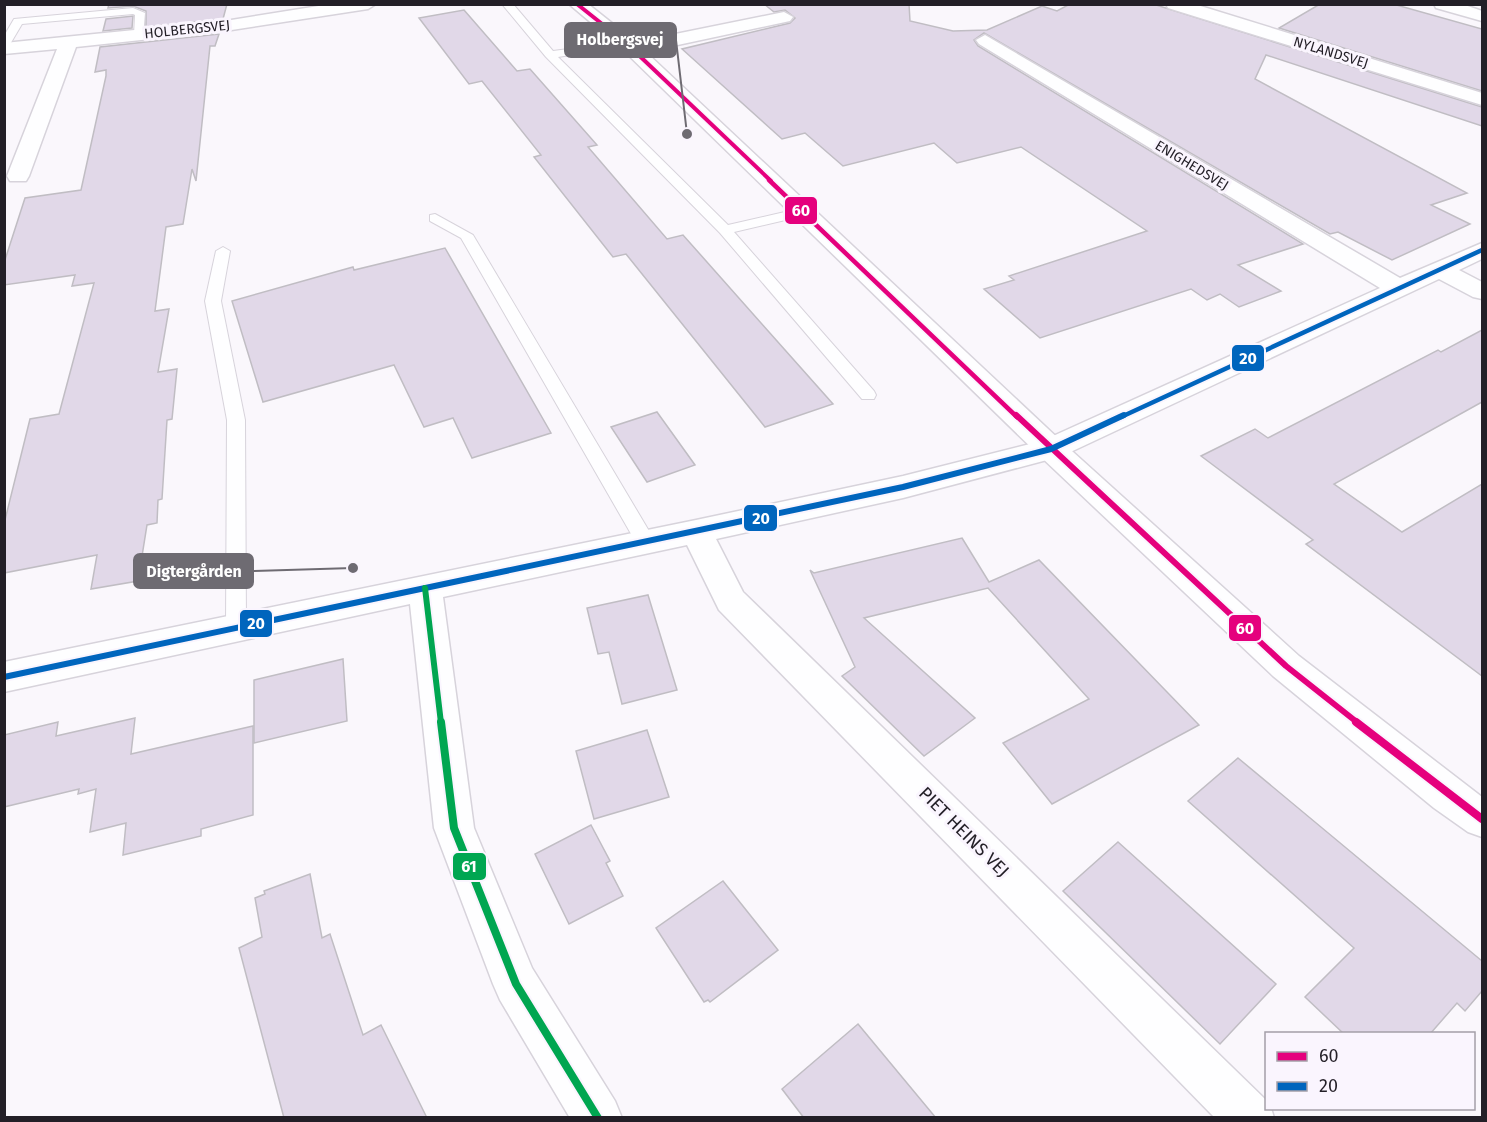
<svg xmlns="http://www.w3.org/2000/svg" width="1487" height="1122" viewBox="0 0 1487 1122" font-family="'Fira Sans',sans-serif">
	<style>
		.building { fill: #e1d8e8; stroke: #c0bdc3; stroke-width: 1.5 }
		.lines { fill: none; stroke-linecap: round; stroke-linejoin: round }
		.service-casing { stroke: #d7d3db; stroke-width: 2 }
		.minor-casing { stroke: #d7d3db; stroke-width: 3 }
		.tertiary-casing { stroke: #d7d3db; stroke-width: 3 }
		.service { fill: #fefeff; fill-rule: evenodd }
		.minor { fill: #fefeff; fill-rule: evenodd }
		.tertiary { fill: #fefeff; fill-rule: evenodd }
		.bus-1-far3-casing { stroke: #faf5fe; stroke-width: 7 }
		.bus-1-far2-casing { stroke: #faf5fe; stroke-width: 8 }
		.bus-1-far1-casing { stroke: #faf5fe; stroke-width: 10 }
		.bus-1-casing { stroke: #faf5fe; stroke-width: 12 }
		.bus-2-far1-casing { stroke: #faf5fe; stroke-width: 8 }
		.bus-2-casing { stroke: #faf5fe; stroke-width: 10 }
		.bus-3-far1-casing { stroke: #faf5fe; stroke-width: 10 }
		.bus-3-casing { stroke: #faf5fe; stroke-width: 12 }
		.bus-1-far3 { stroke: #e5007d; stroke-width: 4 }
		.bus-1-far2 { stroke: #e5007d; stroke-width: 4.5 }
		.bus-1-far1 { stroke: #e5007d; stroke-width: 6 }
		.bus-1 { stroke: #e5007d; stroke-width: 8 }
		.bus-2-far1 { stroke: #0065bd; stroke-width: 4.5 }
		.bus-2 { stroke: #0065bd; stroke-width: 6 }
		.bus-3-far1 { stroke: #00a651; stroke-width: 6 }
		.bus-3 { stroke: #00a651; stroke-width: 8 }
		.labels { text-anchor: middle; stroke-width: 6; stroke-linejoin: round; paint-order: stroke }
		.far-street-label { font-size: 14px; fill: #231f27; stroke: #faf5fe }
		.near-street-label { font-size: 18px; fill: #231f27; stroke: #faf5fe }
		.leader { fill: none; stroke: #6e6b72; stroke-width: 2 }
		.callout-dot { fill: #6e6b72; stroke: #faf5fe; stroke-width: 2 }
		.callout { fill: #6e6b72; stroke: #6e6b72; stroke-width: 2 }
		.callout-label { font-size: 16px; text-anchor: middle; font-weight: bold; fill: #fff }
		.line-badge { stroke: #faf5fe; stroke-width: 2 }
		.badge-label { font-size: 16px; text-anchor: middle; font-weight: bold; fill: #fff }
	</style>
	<rect width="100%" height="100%" fill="#faf7fc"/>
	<g class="building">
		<path d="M109,4H227L223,19L146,27V11L133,6L108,8Z"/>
		<path d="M764,4H909L910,21L953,31L987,30L1042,6L1057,11L1070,4H1153L1482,107V126L1266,55L1255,79L1467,193L1431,205L1470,224L1392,260L1338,232L1330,234L984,33L974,40L978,46L1303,244L1238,265L1281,291L1239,307L1220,294L1207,300L1191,289L1040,338L984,289L1014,280L1009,276L1147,231L1021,147L957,163L934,143L843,166L805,133L782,139L682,49L790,23L795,18L785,10L774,12Z"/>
		<path d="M1320,4H1393L1482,29V91L1279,28Z"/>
		<path d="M464,10L517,71L530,69L597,145L588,147L667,239L683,235L833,404L765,427L626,254L613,257L534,157L541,155L482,81L469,84L419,18Z"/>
		<path d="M133,16L132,28L103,31L106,19Z"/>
		<path d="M219,34L215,46H210L196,181L192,169L183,224L166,227L155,311L169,309L158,372L177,369L172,419L167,420L162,499L158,500L157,523L147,525L138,581L91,589L97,555L4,573V524L30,419L59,414L94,283L72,286L75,275L4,285V263L25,198L81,190L106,76V70L95,72L100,47Z"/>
		<path d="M445,248L551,433L472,458L453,418L424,427L394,365L263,402L232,301L353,267L354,270Z"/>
		<path d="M1482,330V402L1334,484L1402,532L1482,484V676L1306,544L1313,540L1201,456L1255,429L1268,438L1438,350L1441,352Z"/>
		<path d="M657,412L695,465L647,482L611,427Z"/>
		<path d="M962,538L989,582L1039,560L1199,725L1052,804L1003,743L1089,699L988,588L864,618L975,718L924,756L842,676L855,667L810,570L814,573Z"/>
		<path d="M648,595L677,690L622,704L609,652L598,654L587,608Z"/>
		<path d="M343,659L347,721L254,743V680Z"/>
		<path d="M135,718L131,754L253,726V815L201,829V836L123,855L126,823L90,832L96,789L78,794L79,789L4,807V735L58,722L56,736Z"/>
		<path d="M647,730L669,797L594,819L576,751Z"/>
		<path d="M1238,758L1482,961V991L1465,1011L1457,1003L1430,1034H1344L1305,997L1354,948L1188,801Z"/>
		<path d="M591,825L610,861L606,863L623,896L569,924L535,854Z"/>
		<path d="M1118,842L1276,984L1220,1044L1063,891Z"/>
		<path d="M310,874L322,938L330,934L363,1035L381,1025L427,1118H284L239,948L262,937L255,898L265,894L264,891Z"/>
		<path d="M723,881L778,950L710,1002L708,1000L704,1002L656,928Z"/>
		<path d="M858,1024L936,1118H804L782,1089Z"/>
	</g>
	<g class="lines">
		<g class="service-casing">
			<g id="service">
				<path d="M502,4H513L553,51L630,41L631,43L626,46L558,57L728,225L802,208L807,209V215L734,232L874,391L876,395L874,399H862L720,233L546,57Z"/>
				<path d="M133,8L145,13L143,37L134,35L135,15L133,14L22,24L9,46L4,49V36L14,19Z"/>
				<path d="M435,214L473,235L652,536L655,541L652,546H638L461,238L430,221V215Z"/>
				<path d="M223,247L230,251L221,301L245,420L246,627L243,633L236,635L229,633L226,627L227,420L205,301L216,251Z"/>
			</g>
		</g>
		<g class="minor-casing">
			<g id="minor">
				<path d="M331,4H376L368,9L225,31L76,47L29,176L26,181H10L7,176L57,49L4,54V43L225,21Z"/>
				<path d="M1166,4H1194L1482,93V105L1168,8Z"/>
				<path d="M784,12L793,17L790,21L631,55L622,49L631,43Z"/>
				<path d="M985,35L1400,278L1482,243V259L1459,270L1482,282V299L1473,297L1439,279L1062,456L903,498L716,539L743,592L1266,1100V1108H1271L1274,1118H1215L719,610L687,545L443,597L474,828L532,968L615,1101L622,1118H570L500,1000L493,984L434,828L410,604L4,692V662L696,520L903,476L1042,441L1380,288L979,44L976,40Z"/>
			</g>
		</g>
		<g class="tertiary-casing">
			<g id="tertiary">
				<path d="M569,4H588L632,39L1062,442L1299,656L1482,797V837L1468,832L1434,808L1273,676L1040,456L620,47Z"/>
				<path d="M1434,4H1462L1482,11V21L1436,8Z"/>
			</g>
		</g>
		<use href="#service" class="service"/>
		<use href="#minor" class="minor"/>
		<use href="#tertiary" class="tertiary"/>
		<g class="bus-1-far3-casing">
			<path id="bus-1-far3" d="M577,4L626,43L771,181"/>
		</g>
		<g class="bus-1-far2-casing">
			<path id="bus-1-far2" d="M769,180L1017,417"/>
		</g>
		<g class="bus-1-far1-casing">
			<path id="bus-1-far1" d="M1016,415L1286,666L1358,723"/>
		</g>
		<g class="bus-1-casing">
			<path id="bus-1" d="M1356,722L1482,819"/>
		</g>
		<g class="bus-2-far1-casing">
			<path id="bus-2-far1" d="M1121,417L1482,250"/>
		</g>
		<g class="bus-2-casing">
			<path id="bus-2" d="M4,677L903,487L1051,449L1124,415"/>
		</g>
		<g class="bus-3-far1-casing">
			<path id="bus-3-far1" d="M425,588L441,723"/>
		</g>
		<g class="bus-3-casing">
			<path id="bus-3" d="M441,722L454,828L516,984L598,1118"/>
		</g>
		<use href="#bus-1-far3" class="bus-1-far3"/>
		<use href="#bus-1-far2" class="bus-1-far2"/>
		<use href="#bus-1-far1" class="bus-1-far1"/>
		<use href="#bus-1" class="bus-1"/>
		<use href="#bus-2-far1" class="bus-2-far1"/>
		<use href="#bus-2" class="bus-2"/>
		<use href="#bus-3-far1" class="bus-3-far1"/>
		<use href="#bus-3" class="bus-3"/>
	</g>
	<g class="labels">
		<g class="far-street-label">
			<text transform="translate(187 29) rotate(-6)" y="5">HOLBERGSVEJ</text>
			<text transform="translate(1331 52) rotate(17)" y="5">NYLANDSVEJ</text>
			<text transform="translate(1192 165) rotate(31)" y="5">ENIGHEDSVEJ</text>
		</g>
		<g class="near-street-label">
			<text transform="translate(964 832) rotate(45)" y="6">PIET HEINS VEJ</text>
		</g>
	</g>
	<path class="leader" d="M687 134L676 40M353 568L253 571"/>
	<g class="callout-dot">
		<circle cx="687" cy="134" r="6"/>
		<circle cx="353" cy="568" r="6"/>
	</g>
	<g class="callout">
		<rect x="565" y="23" width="111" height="34" rx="6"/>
		<rect x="134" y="554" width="119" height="34" rx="6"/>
	</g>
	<g class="callout-label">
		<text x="620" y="45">Holbergsvej</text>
		<text x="194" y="577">Digtergården</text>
	</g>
	<g class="line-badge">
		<rect x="784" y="196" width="34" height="29" rx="6" fill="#e5007d"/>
		<rect x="1231" y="344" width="34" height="28" rx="6" fill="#0065bd"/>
		<rect x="743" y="504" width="35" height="28" rx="6" fill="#0065bd"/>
		<rect x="239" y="609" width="34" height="29" rx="6" fill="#0065bd"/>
		<rect x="1228" y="614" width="34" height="28" rx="6" fill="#e5007d"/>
		<rect x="452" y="852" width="35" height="29" rx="6" fill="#00a651"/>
	</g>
	<g class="badge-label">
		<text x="801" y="216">60</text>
		<text x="1248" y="364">20</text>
		<text x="761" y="524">20</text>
		<text x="256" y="629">20</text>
		<text x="1245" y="634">60</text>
		<text x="469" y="872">61</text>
	</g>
	<rect width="1487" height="1122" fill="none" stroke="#231f27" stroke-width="12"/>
	<rect x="1265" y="1032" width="210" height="78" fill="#faf5fe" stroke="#a49fa8" stroke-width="1.5"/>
	<rect x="1277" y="1052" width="30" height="9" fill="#e5007d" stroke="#a49fa8" stroke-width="1.5"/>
	<text x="1319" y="1062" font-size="18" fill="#231f27">60</text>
	<rect x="1277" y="1082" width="30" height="9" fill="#0065bd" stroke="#a49fa8" stroke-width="1.5"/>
	<text x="1319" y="1092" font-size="18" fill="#231f27">20</text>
</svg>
